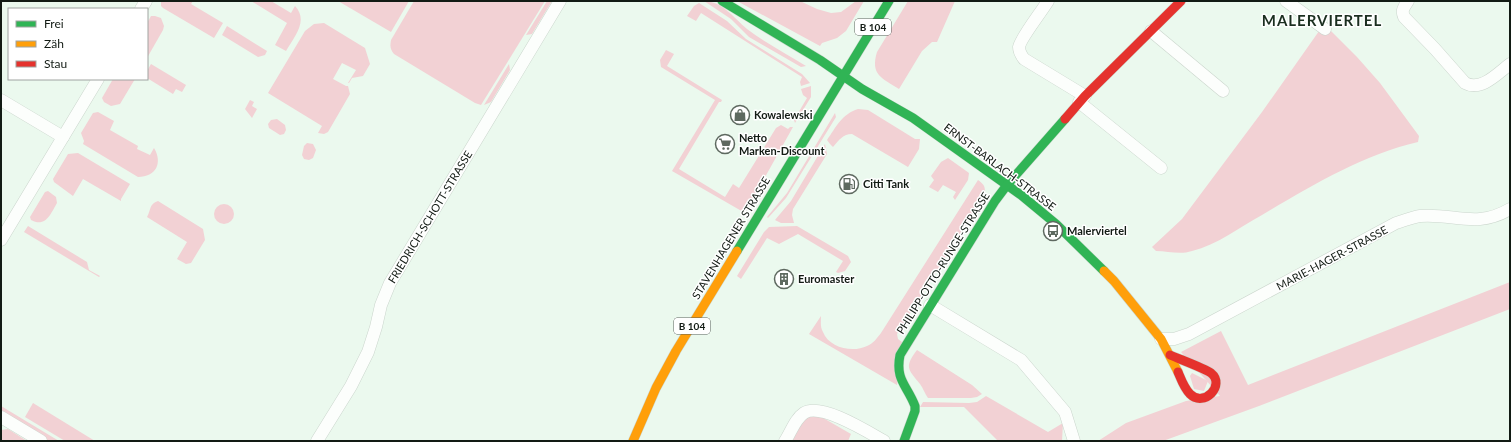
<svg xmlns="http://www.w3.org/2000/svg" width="1511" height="442" viewBox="0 0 1511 442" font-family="Lato,sans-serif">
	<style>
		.green { fill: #f2d1d4 }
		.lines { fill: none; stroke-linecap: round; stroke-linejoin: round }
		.street-casing { stroke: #cbd6cd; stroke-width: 13 }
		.fast-casing { stroke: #cbd6cd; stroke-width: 10 }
		.slow-casing { stroke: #cbd6cd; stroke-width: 10 }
		.jam-casing { stroke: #cbd6cd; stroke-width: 10 }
		.street { stroke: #fcfefc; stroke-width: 12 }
		.fast { stroke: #30b455; stroke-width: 9 }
		.slow { stroke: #ff9f0a; stroke-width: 9 }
		.jam { stroke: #e5322d; stroke-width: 9 }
		.labels { text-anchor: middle; stroke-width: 3; stroke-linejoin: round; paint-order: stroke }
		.shield { fill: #fff; stroke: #595f5a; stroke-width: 1 }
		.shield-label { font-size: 10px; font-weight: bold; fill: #121b14 }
		.poi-label { font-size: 11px; font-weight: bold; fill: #121b14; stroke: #fff; text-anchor: start }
		.street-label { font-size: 11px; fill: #121b14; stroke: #fff }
		.district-label { font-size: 15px; font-weight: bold; letter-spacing: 1px; fill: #1b2f20; stroke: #fff }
	</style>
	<rect width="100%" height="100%" fill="#ebf9ee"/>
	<g class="green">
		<path d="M161,1H193L191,4L223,23L214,38L163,8L161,6Z"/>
		<path d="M251,1H271L291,13L295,6C309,21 294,37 286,51L275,45L287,23Z"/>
		<path d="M338,1H409L391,32Z"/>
		<path d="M414,1H545L481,105L475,103L394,54C390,49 390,46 391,40Z"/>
		<path d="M547,1H552L532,34L526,35Z"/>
		<path d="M704,1C722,1 734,18 747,29C765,43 787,54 806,66L801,67L749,37L731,19Z"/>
		<path d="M737,1H800L817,9L831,13L841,12L856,1H864L846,31L837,38L822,43L820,46Z"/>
		<path d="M908,1H955L937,42H932L922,51L899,89C882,78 870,75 877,52Z"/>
		<path d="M699,3L727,21L746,39L802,74L810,83L801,86L800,82L802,77L701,13L696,21L687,16L694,6Z"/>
		<path d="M151,16H155L161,18L164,26L163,30L147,58V23Z"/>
		<path d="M324,23L365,48L370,64L363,76L352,78L349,83H348L356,70L342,63L333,79L346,86H348L350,94L328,132L324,134L318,133L322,126L268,93L305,31L314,24Z"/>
		<path d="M1324,24L1357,57L1380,83L1419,136L1418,142C1362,155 1311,186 1262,215C1240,227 1217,245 1192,251C1180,255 1168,251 1156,251L1152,247L1182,219L1262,112Z"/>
		<path d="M227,26L267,51L265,55L258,57L222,35Z"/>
		<path d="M666,50L674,54L667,66L722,100L721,102H719L679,169L725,197L733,184L739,188L776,128L781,125L788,129L790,127H793L745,213L672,171L715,100L661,67L660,60Z"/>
		<path d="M151,64L186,85L182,92L176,89L173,94L147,78V71Z"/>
		<path d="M509,64L510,70L491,102L484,105Z"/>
		<path d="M113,79H135L120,104L111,106L104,102L102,98Z"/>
		<path d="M811,86V97L795,123L794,120L807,98L803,95L801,89Z"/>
		<path d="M250,100L254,102L252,106L257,109L252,118L245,109Z"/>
		<path d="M858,109L868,110L915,139H920L919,149L908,167L852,134C843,134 839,140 833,147L830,144L827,140C836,127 842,114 858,109Z"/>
		<path d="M98,112L114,121L110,130L138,146L137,149L150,155L154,148C163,163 156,177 138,177L83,144L84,141L81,133L93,113Z"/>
		<path d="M835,113L836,117L786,198L768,218L767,217L787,193Z"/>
		<path d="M277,119L285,125L286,130L284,134L280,135L269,128L268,124L271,120Z"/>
		<path d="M307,143L313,144L316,150L313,158L309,160L304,159L302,155L304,146Z"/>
		<path d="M825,144L827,154L793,209L792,215L794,223H781L775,220L791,201Z"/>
		<path d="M78,153L130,184L121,199V201L83,179L73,196L54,182L53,179L68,154Z"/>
		<path d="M948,158L969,173L968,180L955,200L953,197L956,192L943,185L938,192L929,187L934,180L931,176L941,162Z"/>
		<path d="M978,180C985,185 986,188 984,196L897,334L898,339L902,342L897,385L809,334L821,316C821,322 820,327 823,332C829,348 853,353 867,346C873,344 877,338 881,333Z"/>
		<path d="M48,191L56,197L57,203C51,213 46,228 31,220L30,217L45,192Z"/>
		<path d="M158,201L203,229L205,240L191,263L186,264L177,259L187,242L147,217C151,210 149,204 158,201Z"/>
		<circle cx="224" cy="214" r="10"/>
		<path d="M28,226L87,262L89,270L100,276L99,277L24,232Z"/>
		<path d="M797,226L848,256L851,262L845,271L838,273L836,272L843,261L798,234L779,244L767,238L741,279L737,276L764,232L769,227Z"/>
		<path d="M1510,282V309L1259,406L1163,441H1098L1126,423L1186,401L1220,396L1181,352L1221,331L1248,385Z"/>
		<path d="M917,350L972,385L982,394L977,397L971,398H928C925,394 923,388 920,384C908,369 904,367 917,350Z"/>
		<path d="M1192,373L1208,381L1204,391L1194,389L1190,376Z"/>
		<path d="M986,396L1048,432L1063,423L1062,441H998L964,407H920L923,402L969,403L977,402Z"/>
		<path d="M33,403L95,441H65L25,417Z"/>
		<path d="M1,406L59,441H49L1,412Z"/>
		<path d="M818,415L851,434L848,441H791L803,420L807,416Z"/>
		<path d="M8,429L27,441H1V430Z"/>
	</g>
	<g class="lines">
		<g class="street-casing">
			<g id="street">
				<path d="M1048,1C1042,11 1020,39 1019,47C1019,52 1021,55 1024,59L1085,96"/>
				<path d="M1286,1L1325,29"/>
				<path d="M1408,1C1404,7 1401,10 1404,17L1435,49L1465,83C1481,92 1498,73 1510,64"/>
				<path d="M141,9L146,1"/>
				<path d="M1151,31L1223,91"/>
				<path d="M1,100L63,137"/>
				<path d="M1079,102L1161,168"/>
				<path d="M1,240L98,79"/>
				<path d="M930,305L1021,360L1065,412L1074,441"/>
				<path d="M1161,339H1174L1189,334L1396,223C1404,221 1412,217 1420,216C1454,213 1476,229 1510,209"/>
				<path d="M1,417L41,441"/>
				<path d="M317,441L351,386L368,352L376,327L381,305L390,283L560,1"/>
				<path d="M785,441C791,432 795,419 804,413C821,402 868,432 884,441"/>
			</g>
		</g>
		<g class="fast-casing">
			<g id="fast">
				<path d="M722,1L820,60L862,89L913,118L1021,195L1056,224L1104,271"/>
				<path d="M737,251L889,1"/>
				<path d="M904,441L915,411V406C907,385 895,380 900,355L995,201L1007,185L1065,119"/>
			</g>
		</g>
		<g class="slow-casing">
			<g id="slow">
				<path d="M1104,271L1114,281L1161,339L1178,372"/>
				<path d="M633,441L656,388L676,351L737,251"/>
			</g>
		</g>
		<g class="jam-casing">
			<g id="jam">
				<path d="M1065,119L1085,96L1181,1"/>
				<path d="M1170,355C1179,359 1204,368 1211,373C1226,385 1204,408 1190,394C1184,388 1181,379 1178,372"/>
			</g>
		</g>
		<use href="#street" class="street"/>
		<use href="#fast" class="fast"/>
		<use href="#slow" class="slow"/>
		<use href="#jam" class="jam"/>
	</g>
	<defs>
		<g id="shop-ring" transform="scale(1)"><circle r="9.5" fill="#fff" stroke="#5e6960" stroke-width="1.5"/><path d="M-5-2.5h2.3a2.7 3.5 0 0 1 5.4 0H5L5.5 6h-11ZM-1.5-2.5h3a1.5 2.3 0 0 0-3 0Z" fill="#5e6960"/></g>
		<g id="supermarket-ring" transform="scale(1)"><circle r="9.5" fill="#fff" stroke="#5e6960" stroke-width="1.5"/><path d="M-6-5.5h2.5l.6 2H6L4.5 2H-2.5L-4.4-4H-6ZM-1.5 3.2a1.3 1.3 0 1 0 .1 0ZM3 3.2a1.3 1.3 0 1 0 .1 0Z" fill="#5e6960"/></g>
		<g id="fuel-ring" transform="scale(1)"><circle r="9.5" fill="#fff" stroke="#5e6960" stroke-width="1.5"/><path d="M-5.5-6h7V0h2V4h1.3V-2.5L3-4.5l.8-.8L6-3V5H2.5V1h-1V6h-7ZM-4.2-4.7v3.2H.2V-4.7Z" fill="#5e6960"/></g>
		<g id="bus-ring" transform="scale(1)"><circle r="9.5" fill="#fff" stroke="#5e6960" stroke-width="1.5"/><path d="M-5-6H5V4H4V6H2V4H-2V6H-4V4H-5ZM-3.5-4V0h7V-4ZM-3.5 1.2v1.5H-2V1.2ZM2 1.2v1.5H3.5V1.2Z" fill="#5e6960"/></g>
		<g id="building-ring" transform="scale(1)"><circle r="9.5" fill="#fff" stroke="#5e6960" stroke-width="1.5"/><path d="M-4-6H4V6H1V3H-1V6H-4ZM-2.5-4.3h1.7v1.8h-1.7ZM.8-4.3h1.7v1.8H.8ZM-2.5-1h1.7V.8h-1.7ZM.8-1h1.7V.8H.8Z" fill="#5e6960"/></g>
	</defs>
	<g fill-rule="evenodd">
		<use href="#shop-ring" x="740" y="115"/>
		<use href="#supermarket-ring" x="725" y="144"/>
		<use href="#fuel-ring" x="849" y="184"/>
		<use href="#bus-ring" x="1053" y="231"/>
		<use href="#building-ring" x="784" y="279"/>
	</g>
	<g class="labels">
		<g class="shield">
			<rect x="855" y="19" width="36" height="16" rx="3"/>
			<rect x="674" y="318" width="36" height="16" rx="3"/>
		</g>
		<g class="shield-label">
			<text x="873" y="31">B 104</text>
			<text x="692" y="330">B 104</text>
		</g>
		<g class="poi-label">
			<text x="754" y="119">Kowalewski</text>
			<text x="739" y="142">Netto<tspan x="739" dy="13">Marken-Discount</tspan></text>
			<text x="863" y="188">Citti Tank</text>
			<text x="1067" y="235">Malerviertel</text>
			<text x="798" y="283">Euromaster</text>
		</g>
		<g class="street-label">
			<text transform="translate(1000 167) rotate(37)" y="4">ERNST-BARLACH-STRASSE</text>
			<text transform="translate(430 217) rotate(-59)" y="4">FRIEDRICH-SCHOTT-STRASSE</text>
			<text transform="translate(731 238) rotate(-59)" y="4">STAVENHAGENER STRASSE</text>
			<text transform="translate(1332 258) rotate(-28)" y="4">MARIE-HAGER-STRASSE</text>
			<text transform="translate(943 263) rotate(-58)" y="4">PHILIPP-OTTO-RUNGE-STRASSE</text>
		</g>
		<g class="district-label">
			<text x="1322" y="26">MALERVIERTEL</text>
		</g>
	</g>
	<rect width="1511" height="442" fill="none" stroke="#121b14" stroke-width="4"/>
	<rect x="8" y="8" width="140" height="72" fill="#ffffff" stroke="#a0a4a1"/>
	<rect x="16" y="21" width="20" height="6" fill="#30b455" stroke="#a0a4a1"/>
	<text x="44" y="28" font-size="12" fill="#121b14">Frei</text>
	<rect x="16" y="41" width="20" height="6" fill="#ff9f0a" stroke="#a0a4a1"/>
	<text x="44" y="48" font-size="12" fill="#121b14">Zäh</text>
	<rect x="16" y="61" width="20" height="6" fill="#e5322d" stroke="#a0a4a1"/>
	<text x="44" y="68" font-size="12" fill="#121b14">Stau</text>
</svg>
